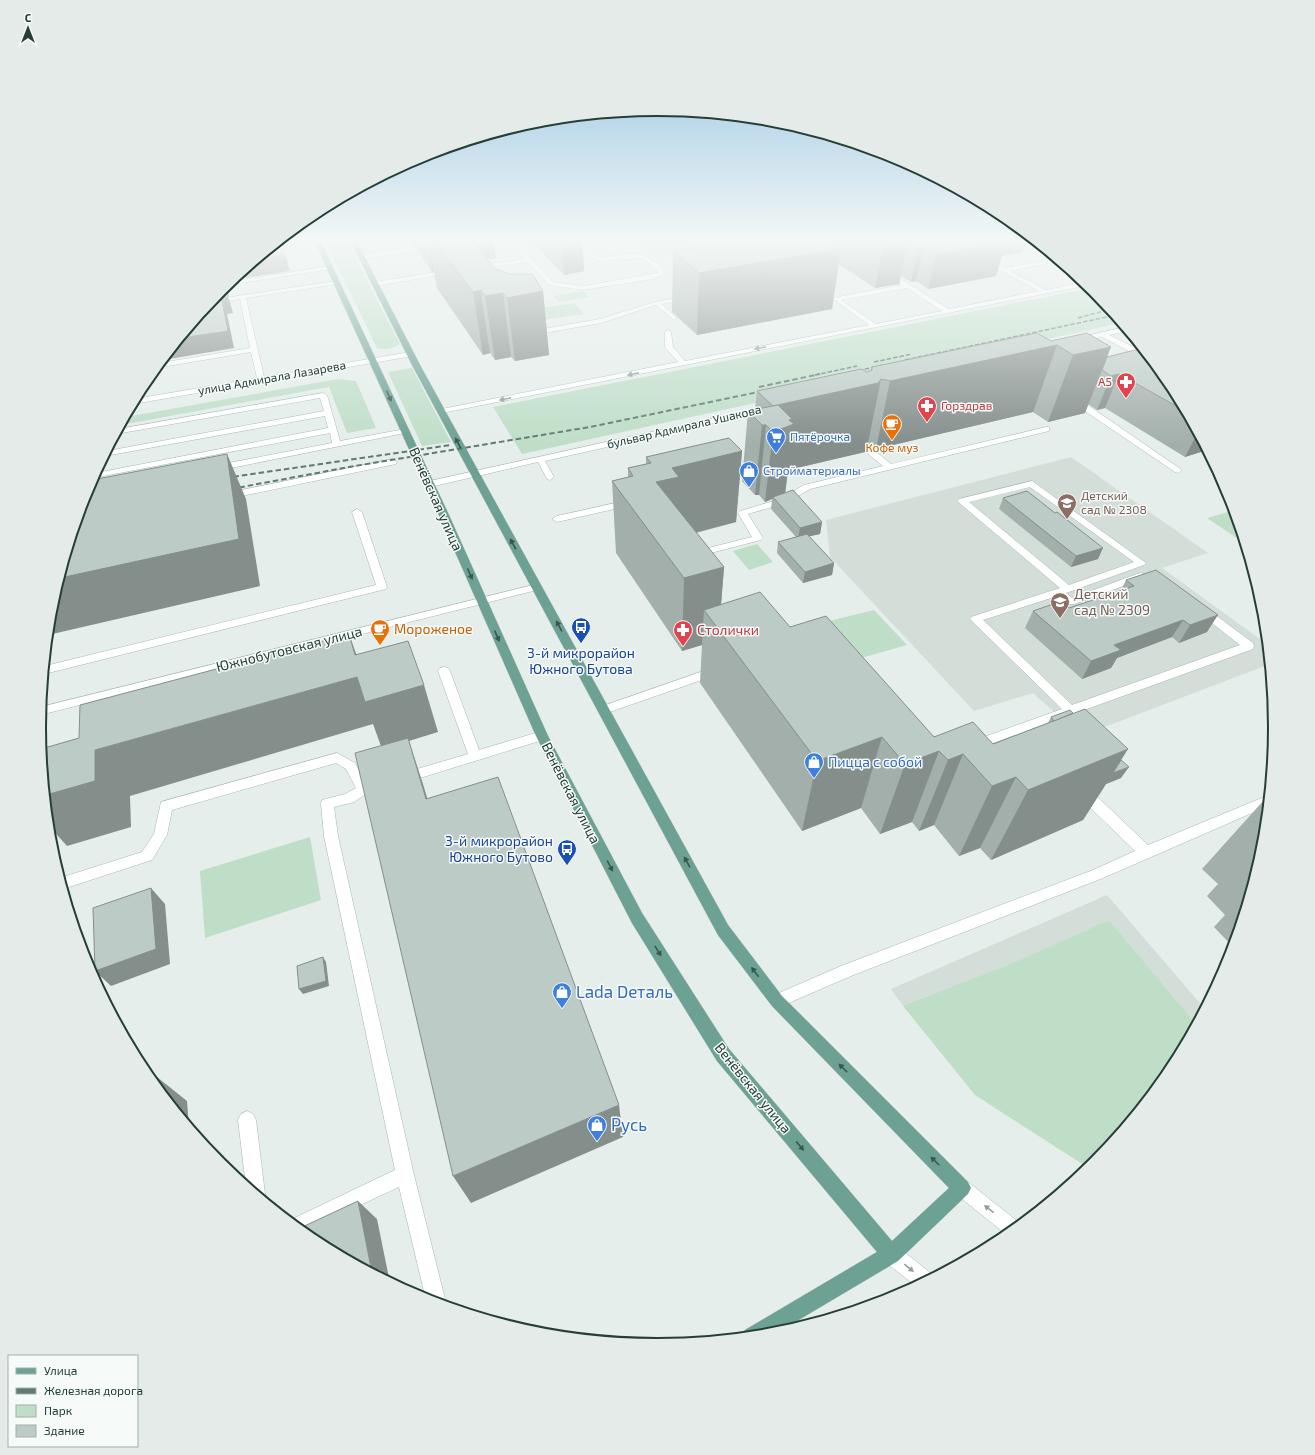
<svg xmlns="http://www.w3.org/2000/svg" width="1315" height="1455" viewBox="0 0 1315 1455" font-family="'Exo 2',sans-serif">
	<style>
		.built { fill: #d3ded9 }
		.green { fill: #bfdec8 }
		.lines { fill: none; stroke-linecap: round; stroke-linejoin: round }
		.minor-casing { stroke: #a8b6b1; stroke-width: 1 }
		.major-casing { stroke: #c2c9c7; stroke-width: 1 }
		.minor { fill: #fff; fill-rule: evenodd }
		.major { fill: #6ca194; fill-rule: evenodd }
		.rail-far1 { stroke: #607a73; stroke-width: 1.5; stroke-dasharray: 4.5 2; stroke-linecap: butt }
		.rail { stroke: #607a73; stroke-width: 2; stroke-dasharray: 5.5 3; stroke-linecap: butt }
		.wall { fill: #a3afaa }
		.shaded-wall { fill: #848e8b }
		.building { fill: #bdcbc6; stroke: #848e8b }
		.oneway { fill: #929f9c }
		.oneway2 { fill: #37584f }
		.labels { text-anchor: middle; stroke-width: 3; stroke-linejoin: round; paint-order: stroke }
		.far-street-label { font-size: 12px; fill: #253f38; stroke: #f6faf8 }
		.far-health-label { font-size: 12px; fill: #be3a42; stroke: #f6faf8; text-anchor: end }
		.far-shop-label { font-size: 12px; fill: #366cbe; stroke: #f6faf8; text-anchor: start }
		.far-food-label { font-size: 12px; fill: #c56008; stroke: #f6faf8 }
		.far-education-label { font-size: 12px; fill: #785e54; stroke: #f6faf8; text-anchor: start }
		.street-label { font-size: 14px; fill: #253f38; stroke: #f6faf8 }
		.education-label { font-size: 14px; fill: #785e54; stroke: #f6faf8; text-anchor: start }
		.food-label { font-size: 14px; fill: #c56008; stroke: #f6faf8; text-anchor: start }
		.health-label { font-size: 14px; fill: #be3a42; stroke: #f6faf8; text-anchor: start }
		.transit-label { font-size: 14px; fill: #164399; stroke: #f6faf8 }
		.shop-label { font-size: 14px; fill: #366cbe; stroke: #f6faf8; text-anchor: start }
		.near-shop-label { font-size: 17px; fill: #366cbe; stroke: #f6faf8; text-anchor: start }
		.rim { fill: none; stroke: #253f38; stroke-width: 2 }
	</style>
	<rect width="100%" height="100%" fill="#e5eeea"/>
	<g class="built">
		<path d="M610,240H764V241L656,258L640,243L617,246Z"/>
		<path d="M1071,457L1208,553L1162,568L1268,645L1270,664L1081,736L1033,693L974,711L830,557L826,520Z"/>
		<path d="M1107,895L1205,1009L1197,1025L1109,920L1017,961L903,1006L891,989Z"/>
	</g>
	<g class="green">
		<path d="M325,240H346L400,344C393,349 385,350 377,348Z"/>
		<path d="M1092,288L1121,323L522,454L493,407Z"/>
		<path d="M583,291L589,297L559,302L554,296Z"/>
		<path d="M575,303L583,314L535,321L528,310Z"/>
		<path d="M412,368L451,442L422,446L388,372Z"/>
		<path d="M338,379L356,381L376,428L347,433L329,387L121,425L126,417Z"/>
		<path d="M1235,510L1244,540L1241,541L1207,518Z"/>
		<path d="M757,544L773,562L749,570L733,551Z"/>
		<path d="M874,610L907,645L840,664L808,626Z"/>
		<path d="M310,837L321,900L205,938L200,871Z"/>
		<path d="M1109,920L1197,1025L1172,1071L1090,1169L975,1095L903,1006L1017,961Z"/>
	</g>
	<g class="lines">
		<g class="minor-casing">
			<g id="minor">
				<path d="M452,240H461L443,247L361,259L358,257L361,255L442,243Z"/>
				<path d="M508,240H514L553,282L583,286L658,273L657,269L642,258L597,261L574,240H580L600,258L627,254H643L662,267L664,274L653,279L583,290L549,285L528,262L475,269L474,268L477,266L525,259Z"/>
				<path d="M985,258L1005,268L1056,259L1060,261L1010,271L1046,290L1085,282L1089,285L442,413L438,411L442,409L678,362L665,347V332L668,330L671,332L673,347L685,361L869,325L833,299L836,297L839,298L842,296L902,285L884,273V271L886,270L949,309L1039,291L983,261L982,260ZM907,288L942,311L876,324L841,300Z"/>
				<path d="M330,266L333,268L332,269L226,285L230,282Z"/>
				<path d="M450,270L453,272L452,273L375,286L372,284L375,282Z"/>
				<path d="M336,281L338,282V284L246,298L264,377L410,352L414,354L413,356L133,404L135,399L257,378L251,352L156,368L160,363L250,348L240,299L209,304L212,300Z"/>
				<path d="M689,296L691,297V299L662,304L676,317L677,318L674,320L656,305L601,323L532,335L529,333L532,331L600,319L655,302Z"/>
				<path d="M1125,327L1128,331L1109,335L1146,353L1159,368H1154L1140,357L1102,337L1077,342L1073,340L1077,338Z"/>
				<path d="M323,393L327,395L340,441L405,429L409,431L405,433L216,471L212,468L213,466L332,443L330,433L93,478L96,473L328,428L325,416L105,456L107,451L324,411L320,398L116,434L119,429Z"/>
				<path d="M1070,397H1076L1182,470L1178,473L1175,472L1070,401Z"/>
				<path d="M764,407H767V411L545,461L554,477L550,480L547,479L538,462L430,487L426,484L430,481Z"/>
				<path d="M1046,427H1049V431L810,489L786,503L748,514L763,538L761,540L695,557L690,554L692,552L752,537L738,513L740,511L780,499L804,485L883,466L867,453L866,451L867,449H873L891,464Z"/>
				<path d="M393,459L397,462L396,464L227,499L222,496L227,493Z"/>
				<path d="M1032,481L1146,563L1144,565L1066,593L1072,598L1137,574L1141,573L1146,576L1145,578L1074,604H1066L1057,596L983,620L1072,705L1240,645L1198,612L1197,610L1198,608H1206L1253,643L1254,646L1253,649L1026,731L1037,744L1035,747C1026,750 1021,741 1015,735L974,750L970,748L968,745L970,742L1062,709L970,619L971,617L1060,588L957,501L959,499ZM1030,487L1134,562L1069,585L969,502Z"/>
				<path d="M629,500L634,503L632,505L557,522L552,519L557,516Z"/>
				<path d="M357,509L362,512L387,587L386,589L44,674L45,666L376,585L352,512Z"/>
				<path d="M537,584L541,585L542,587L541,589L40,715L41,707Z"/>
				<path d="M444,667L448,668L450,671L479,750L542,731L546,733L548,736L546,739L404,783L400,782L398,778L400,774L468,754L438,671L440,668Z"/>
				<path d="M715,667L719,668L721,671L719,674L604,714L600,713L598,710L600,707Z"/>
				<path d="M337,753L355,763L366,784L379,781L384,782L385,786L384,790L366,794L354,802L334,807L338,836L414,1175L446,1303L444,1306L426,1300L399,1187L302,1232L288,1221L395,1170L324,836L321,804L322,800L345,794L356,788L346,769L336,763L172,810L167,835L152,860L63,889L60,878L142,852L154,834L161,802Z"/>
				<path d="M1083,787L1088,788L1148,845L1269,795L1268,806L1103,878L851,976L777,1008L772,1006L769,1001L772,996L841,966L1093,870L1135,851L1078,796L1077,792L1078,788Z"/>
				<path d="M247,1111L253,1114L256,1120L265,1194L263,1200L246,1186L238,1120L241,1114Z"/>
				<path d="M962,1179L968,1182L1022,1225L1008,1236L956,1194L953,1188L956,1182Z"/>
				<path d="M891,1245L898,1247L933,1275L934,1278L917,1287L884,1261L882,1254L884,1247Z"/>
			</g>
		</g>
		<g class="major-casing">
			<path id="major" d="M314,240H320L448,513L548,736L642,913L729,1049L892,1241L949,1188L772,1006L718,935L412,365L350,240H356L420,365L728,925L782,996L968,1182L971,1188L968,1194L898,1261L775,1334L742,1337L745,1330L877,1252L717,1061L632,923L536,736L438,513Z"/>
		</g>
		<use href="#minor" class="minor"/>
		<use href="#major" class="major"/>
		<g class="rail-far1">
			<path d="M1078,318L1111,309"/>
			<path d="M905,360L1116,315"/>
			<path d="M874,362L912,354"/>
			<path d="M852,372L883,365"/>
			<path d="M815,375L857,366"/>
		</g>
		<g class="rail">
			<path d="M759,387L820,374"/>
			<path d="M225,478L451,445"/>
			<path d="M231,489L349,467L590,427L768,390"/>
		</g>
	</g>
	<g class="wall">
		<path d="M411,240H491L494,244L496,258L487,259L494,268L543,291L549,355L515,361L511,357L495,360L490,353L483,355L437,288L434,271L432,272L419,252L418,245L414,246Z"/>
		<path d="M530,240H582L584,271L564,275Z"/>
		<path d="M756,240H1026L1022,252L1002,256L996,276L928,289L916,281L911,282L901,276L899,284L875,288L838,264L832,309L697,335L672,312L673,251Z"/>
		<path d="M1051,341L1107,357L1172,384L1207,450L1185,457L1105,408L1097,410L1088,404L1085,413L1048,422L1033,412L876,449L867,448L865,452L788,470L785,493L822,522L820,534L809,536L834,563L832,575L803,583L777,553L778,542L796,537L771,509L772,499L765,502L759,495H755L742,481L748,411L755,410L757,391L867,372L871,370L872,367Z"/>
		<path d="M742,451L736,522L696,533L724,567L721,605L790,627L934,737L993,744L1048,723L1051,717L1121,760V778L1106,784L1083,820L991,860L980,848L959,856L934,825L919,831L912,822L880,834L861,808L802,831L700,683L702,645L682,651L616,553L612,481L628,477V468L646,464V457Z"/>
		<path d="M1003,498L1098,559L1071,567L999,509Z"/>
		<path d="M1126,580L1207,632L1179,643L1172,637L1117,658L1111,668L1082,679L1025,628L1033,611L1069,608L1121,590Z"/>
		<path d="M1269,797L1264,848L1234,948L1214,927L1225,915L1207,896L1218,884L1202,869L1264,800Z"/>
	</g>
	<g class="shaded-wall">
		<path d="M413,240H417L418,245L414,246Z"/>
		<path d="M472,240L494,244L496,258L476,261L490,353L483,355L473,292Z"/>
		<path d="M561,240H582L584,271L564,275Z"/>
		<path d="M822,240H832L830,251L841,249L832,309L697,335L699,273Z"/>
		<path d="M884,240H908L899,284L875,288Z"/>
		<path d="M993,240H1026L1022,252L1002,256L996,276L928,289L936,254Z"/>
		<path d="M924,247L916,281L911,282L918,248Z"/>
		<path d="M285,254L290,271L232,280L258,259Z"/>
		<path d="M430,258H431L434,271L432,272Z"/>
		<path d="M226,285L229,296H228L230,302L233,313L227,314L234,348L163,360L220,290Z"/>
		<path d="M543,291L549,355L515,361L507,298Z"/>
		<path d="M503,293L511,357L495,360L485,296Z"/>
		<path d="M1057,345L1033,412L876,449L890,381Z"/>
		<path d="M1111,347L1085,413L1048,422L1073,355Z"/>
		<path d="M1119,374L1105,408L1097,410L1111,376Z"/>
		<path d="M881,379L867,448L865,452L788,470L785,495L773,497L772,499L765,502L773,432V406Z"/>
		<path d="M762,425H766L759,495H755Z"/>
		<path d="M1198,432L1207,450L1185,457Z"/>
		<path d="M742,451L736,522L678,537L656,482L672,468Z"/>
		<path d="M227,454L246,499L260,586L48,635L51,607L60,578Z"/>
		<path d="M822,522L820,534L798,539L800,528Z"/>
		<path d="M1103,548L1098,559L1071,567L1076,556Z"/>
		<path d="M834,563L832,575L803,583L805,572Z"/>
		<path d="M724,567L719,630L704,610L702,645L682,651L684,578Z"/>
		<path d="M1218,615L1207,632L1179,643L1190,625Z"/>
		<path d="M1183,620L1172,637L1117,658L1111,668L1082,679L1091,661L1114,645Z"/>
		<path d="M349,634L366,681L424,685L438,732L409,741L423,784L441,844L382,749L373,724L130,796L131,827L67,846L49,826L46,795L95,750L357,677L355,655Z"/>
		<path d="M882,737L861,808L802,831L817,761Z"/>
		<path d="M1128,749L1113,773L1129,767L1121,778L1106,784L1083,820L991,860L1028,790Z"/>
		<path d="M939,751L912,822L880,834L905,764Z"/>
		<path d="M963,754L934,825L919,831L948,760Z"/>
		<path d="M1016,777L980,848L959,856L992,786Z"/>
		<path d="M151,888L165,904L170,964L111,986L95,971Z"/>
		<path d="M323,957L326,962L329,986L303,994L299,989Z"/>
		<path d="M157,1077L187,1101L189,1127L158,1089Z"/>
		<path d="M619,1105L623,1137L471,1203L453,1176Z"/>
		<path d="M358,1201L377,1219L390,1283L372,1273Z"/>
	</g>
	<g class="building">
		<path d="M417,240H428L431,258H430Z"/>
		<path d="M434,240H472L494,268L509,274H532L543,291L507,298L503,293L485,296L481,290L473,292Z"/>
		<path d="M473,240H491L494,244L477,246Z"/>
		<path d="M756,240H826L841,249L699,273L673,251L735,241L738,243Z"/>
		<path d="M908,240H1001L1005,242L936,254L924,247L918,248L908,241Z"/>
		<path d="M281,241L285,254L258,259Z"/>
		<path d="M225,287L227,296H221L228,331L181,338L220,290Z"/>
		<path d="M1037,333L1051,341L1087,333L1111,347L1073,355L1057,345L890,381L881,379L878,383L773,406L757,391L861,369L867,372L872,370V367Z"/>
		<path d="M1143,348L1172,384L1187,412L1119,374L1111,376L1102,370L1107,357Z"/>
		<path d="M778,405L792,419L789,420L794,424L773,432L766,425H762L748,411Z"/>
		<path d="M729,438L742,451L672,468L679,477L656,482L724,567L684,578L612,481L633,476L628,468L651,463L646,457Z"/>
		<path d="M227,454L239,539L60,578L86,491L92,480Z"/>
		<path d="M793,490L822,522L800,528L773,497Z"/>
		<path d="M1027,491L1055,513L1057,512L1103,548L1076,556L1003,498Z"/>
		<path d="M807,534L834,563L805,572L778,542Z"/>
		<path d="M1156,570L1218,615L1190,625L1183,620L1114,645L1121,650L1091,661L1033,611L1062,601L1069,608L1134,586L1126,580Z"/>
		<path d="M760,592L790,627L826,616L934,737L973,722L993,744L1085,709L1128,749L1028,790L1016,777L992,786L963,754L948,760L939,751L905,764L882,737L817,761L704,610Z"/>
		<path d="M349,634L355,655L408,641L424,685L365,702L357,677L95,750V781L46,795L41,749L79,738L80,705Z"/>
		<path d="M1070,710L1073,713L1054,721L1051,717Z"/>
		<path d="M408,738L426,799L498,777L619,1105L453,1176L355,753Z"/>
		<path d="M1121,760L1129,767L1113,773Z"/>
		<path d="M1269,797L1268,804L1264,800Z"/>
		<path d="M151,888L156,949L95,971L93,908Z"/>
		<path d="M323,957L326,981L299,989L297,966Z"/>
		<path d="M157,1077L158,1089L150,1079Z"/>
		<path d="M358,1201L372,1273L314,1242L298,1229Z"/>
	</g>
	<defs><path id="oneway-solid" d="M-6-.8H1V-3.2L6.5 0L1 3.2V.8H-6Z"/></defs>
	<g class="oneway">
		<use href="#oneway-solid" transform="translate(760 348) rotate(169)"/>
		<use href="#oneway-solid" transform="translate(633 374) rotate(169)"/>
		<use href="#oneway-solid" transform="translate(505 399) rotate(169)"/>
		<use href="#oneway-solid" transform="translate(989 1209) rotate(-142)"/>
		<use href="#oneway-solid" transform="translate(909 1268) rotate(39)"/>
	</g>
	<g class="oneway2">
		<use href="#oneway-solid" transform="translate(389 396) rotate(65)"/>
		<use href="#oneway-solid" transform="translate(458 443) rotate(-118)"/>
		<use href="#oneway-solid" transform="translate(513 544) rotate(-119)"/>
		<use href="#oneway-solid" transform="translate(470 574) rotate(66)"/>
		<use href="#oneway-solid" transform="translate(559 626) rotate(-118)"/>
		<use href="#oneway-solid" transform="translate(497 636) rotate(66)"/>
		<use href="#oneway-solid" transform="translate(687 862) rotate(-119)"/>
		<use href="#oneway-solid" transform="translate(610 866) rotate(62)"/>
		<use href="#oneway-solid" transform="translate(658 951) rotate(58)"/>
		<use href="#oneway-solid" transform="translate(755 972) rotate(-127)"/>
		<use href="#oneway-solid" transform="translate(843 1068) rotate(-135)"/>
		<use href="#oneway-solid" transform="translate(800 1146) rotate(50)"/>
		<use href="#oneway-solid" transform="translate(935 1161) rotate(-135)"/>
	</g>
	<linearGradient id="sky" x2="0" y2="1"><stop stop-color="#85bbde"/><stop offset="0.54" stop-color="#f3f7f6"/><stop offset="1" stop-color="#f3f7f6" stop-opacity="0"/></linearGradient>
	<rect width="1315" height="444" fill="url(#sky)"/>
	<defs>
		<g id="pharmacy-pin" transform="scale(1)"><path d="M0 17L-7.5 6A9.5 9.5 0 1 1 7.5 6Z" fill="#e0444e" stroke="#f6faf8"/><path d="M-2-6h4v4h4v4h-4v4h-4v-4h-4v-4h4Z" fill="#fff"/></g>
		<g id="cafe-pin" transform="scale(1)"><path d="M0 17L-7.5 6A9.5 9.5 0 1 1 7.5 6Z" fill="#e8710a" stroke="#f6faf8"/><path d="M-5.5-4.5H6V0H3Q3 3.5 0 3.5H-2.5Q-5.5 3.5-5.5 0ZM3-3.2v2h1.7v-2ZM-6 4.5H4V6H-6Z" fill="#fff"/></g>
		<g id="supermarket-pin" transform="scale(1)"><path d="M0 17L-7.5 6A9.5 9.5 0 1 1 7.5 6Z" fill="#3f7fe0" stroke="#f6faf8"/><path d="M-6-5.5h2.5l.6 2H6L4.5 2H-2.5L-4.4-4H-6ZM-1.5 3.2a1.3 1.3 0 1 0 .1 0ZM3 3.2a1.3 1.3 0 1 0 .1 0Z" fill="#fff"/></g>
		<g id="shop-pin" transform="scale(1)"><path d="M0 17L-7.5 6A9.5 9.5 0 1 1 7.5 6Z" fill="#3f7fe0" stroke="#f6faf8"/><path d="M-5-2.5h2.3a2.7 3.5 0 0 1 5.4 0H5L5.5 6h-11ZM-1.5-2.5h3a1.5 2.3 0 0 0-3 0Z" fill="#fff"/></g>
		<g id="school-pin" transform="scale(1)"><path d="M0 17L-7.5 6A9.5 9.5 0 1 1 7.5 6Z" fill="#8d6e63" stroke="#f6faf8"/><path d="M0-5L7-2L0 1L-7-2ZM-4 1L0 2.5L4 1V4Q0 6-4 4Z" fill="#fff"/></g>
		<g id="bus-pin" transform="scale(1)"><path d="M0 17L-7.5 6A9.5 9.5 0 1 1 7.5 6Z" fill="#1a4fb4" stroke="#f6faf8"/><path d="M-5-6H5V4H4V6H2V4H-2V6H-4V4H-5ZM-3.5-4V0h7V-4ZM-3.5 1.2v1.5H-2V1.2ZM2 1.2v1.5H3.5V1.2Z" fill="#fff"/></g>
	</defs>
	<g fill-rule="evenodd">
		<use href="#pharmacy-pin" x="1126" y="382"/>
		<use href="#pharmacy-pin" x="927" y="406"/>
		<use href="#cafe-pin" x="892" y="424"/>
		<use href="#supermarket-pin" x="776" y="437"/>
		<use href="#shop-pin" x="749" y="471"/>
		<use href="#school-pin" x="1067" y="503"/>
		<use href="#school-pin" x="1060" y="602"/>
		<use href="#bus-pin" x="581" y="627"/>
		<use href="#cafe-pin" x="380" y="629"/>
		<use href="#pharmacy-pin" x="683" y="630"/>
		<use href="#shop-pin" x="814" y="762"/>
		<use href="#bus-pin" x="567" y="849"/>
		<use href="#shop-pin" x="562" y="992"/>
		<use href="#shop-pin" x="597" y="1125"/>
	</g>
	<g class="labels">
		<g class="far-street-label">
			<text transform="translate(272 378) rotate(-10)" y="4">улица Адмирала Лазарева</text>
			<text transform="translate(684 427) rotate(-13)" y="4">бульвар Адмирала Ушакова</text>
		</g>
		<g class="far-health-label">
			<text x="1112" y="386">А5</text>
			<text x="941" y="410" text-anchor="start">Горздрав</text>
		</g>
		<g class="far-shop-label">
			<text x="790" y="441">Пятёрочка</text>
			<text x="763" y="475">Стройматериалы</text>
		</g>
		<g class="far-food-label">
			<text x="892" y="452">Кофе муз</text>
		</g>
		<g class="far-education-label">
			<text x="1081" y="500">Детский<tspan x="1081" dy="14">сад № 2308</tspan></text>
		</g>
		<g class="street-label">
			<text transform="translate(436 499) rotate(66)" y="5">Венёвская улица</text>
			<text transform="translate(289 649) rotate(-14)" y="5">Южнобутовская улица</text>
			<text transform="translate(571 793) rotate(63)" y="5">Венёвская улица</text>
			<text transform="translate(753 1088) rotate(51)" y="5">Венёвская улица</text>
		</g>
		<g class="education-label">
			<text x="1074" y="599">Детский<tspan x="1074" dy="16">сад № 2309</tspan></text>
		</g>
		<g class="food-label">
			<text x="394" y="634">Мороженое</text>
		</g>
		<g class="health-label">
			<text x="697" y="635">Столички</text>
		</g>
		<g class="transit-label">
			<text x="581" y="658">3-й микрорайон<tspan x="581" dy="16">Южного Бутова</tspan></text>
			<text x="553" y="846" text-anchor="end">3-й микрорайон<tspan x="553" dy="16">Южного Бутово</tspan></text>
		</g>
		<g class="shop-label">
			<text x="828" y="767">Пицца с собой</text>
		</g>
		<g class="near-shop-label">
			<text x="576" y="998">Lada Dеталь</text>
			<text x="611" y="1131">Русь</text>
		</g>
	</g>
	<path d="M0 0H1315V1455H0ZM46 727a611 611 0 1 1 1222 0a611 611 0 1 1-1222 0Z" fill="#e5ebe9" fill-rule="evenodd"/>
	<path class="rim" d="M46 727a611 611 0 1 1 1222 0a611 611 0 1 1-1222 0Z"/>
	<rect x="8" y="1355" width="130" height="92" fill="#f6faf8" stroke="#a2afab"/>
	<rect x="16" y="1368" width="20" height="6" fill="#6ca194" stroke="#a2afab"/>
	<text x="44" y="1375" font-size="12" fill="#253f38">Улица</text>
	<rect x="16" y="1388" width="20" height="6" fill="#607a73" stroke="#a2afab"/>
	<text x="44" y="1395" font-size="12" fill="#253f38">Железная дорога</text>
	<rect x="16" y="1405" width="20" height="12" fill="#bfdec8" stroke="#a2afab"/>
	<text x="44" y="1415" font-size="12" fill="#253f38">Парк</text>
	<rect x="16" y="1425" width="20" height="12" fill="#bdcbc6" stroke="#a2afab"/>
	<text x="44" y="1435" font-size="12" fill="#253f38">Здание</text>
	<g transform="translate(28 28)" stroke="#f6faf8" stroke-width="3" paint-order="stroke">
	<path d="M0-3L7 15L0 10L-7 15Z" fill="#253f38"/>
	<text y="-6" font-size="11" font-weight="bold" text-anchor="middle" fill="#253f38">С</text>
	</g>
</svg>
